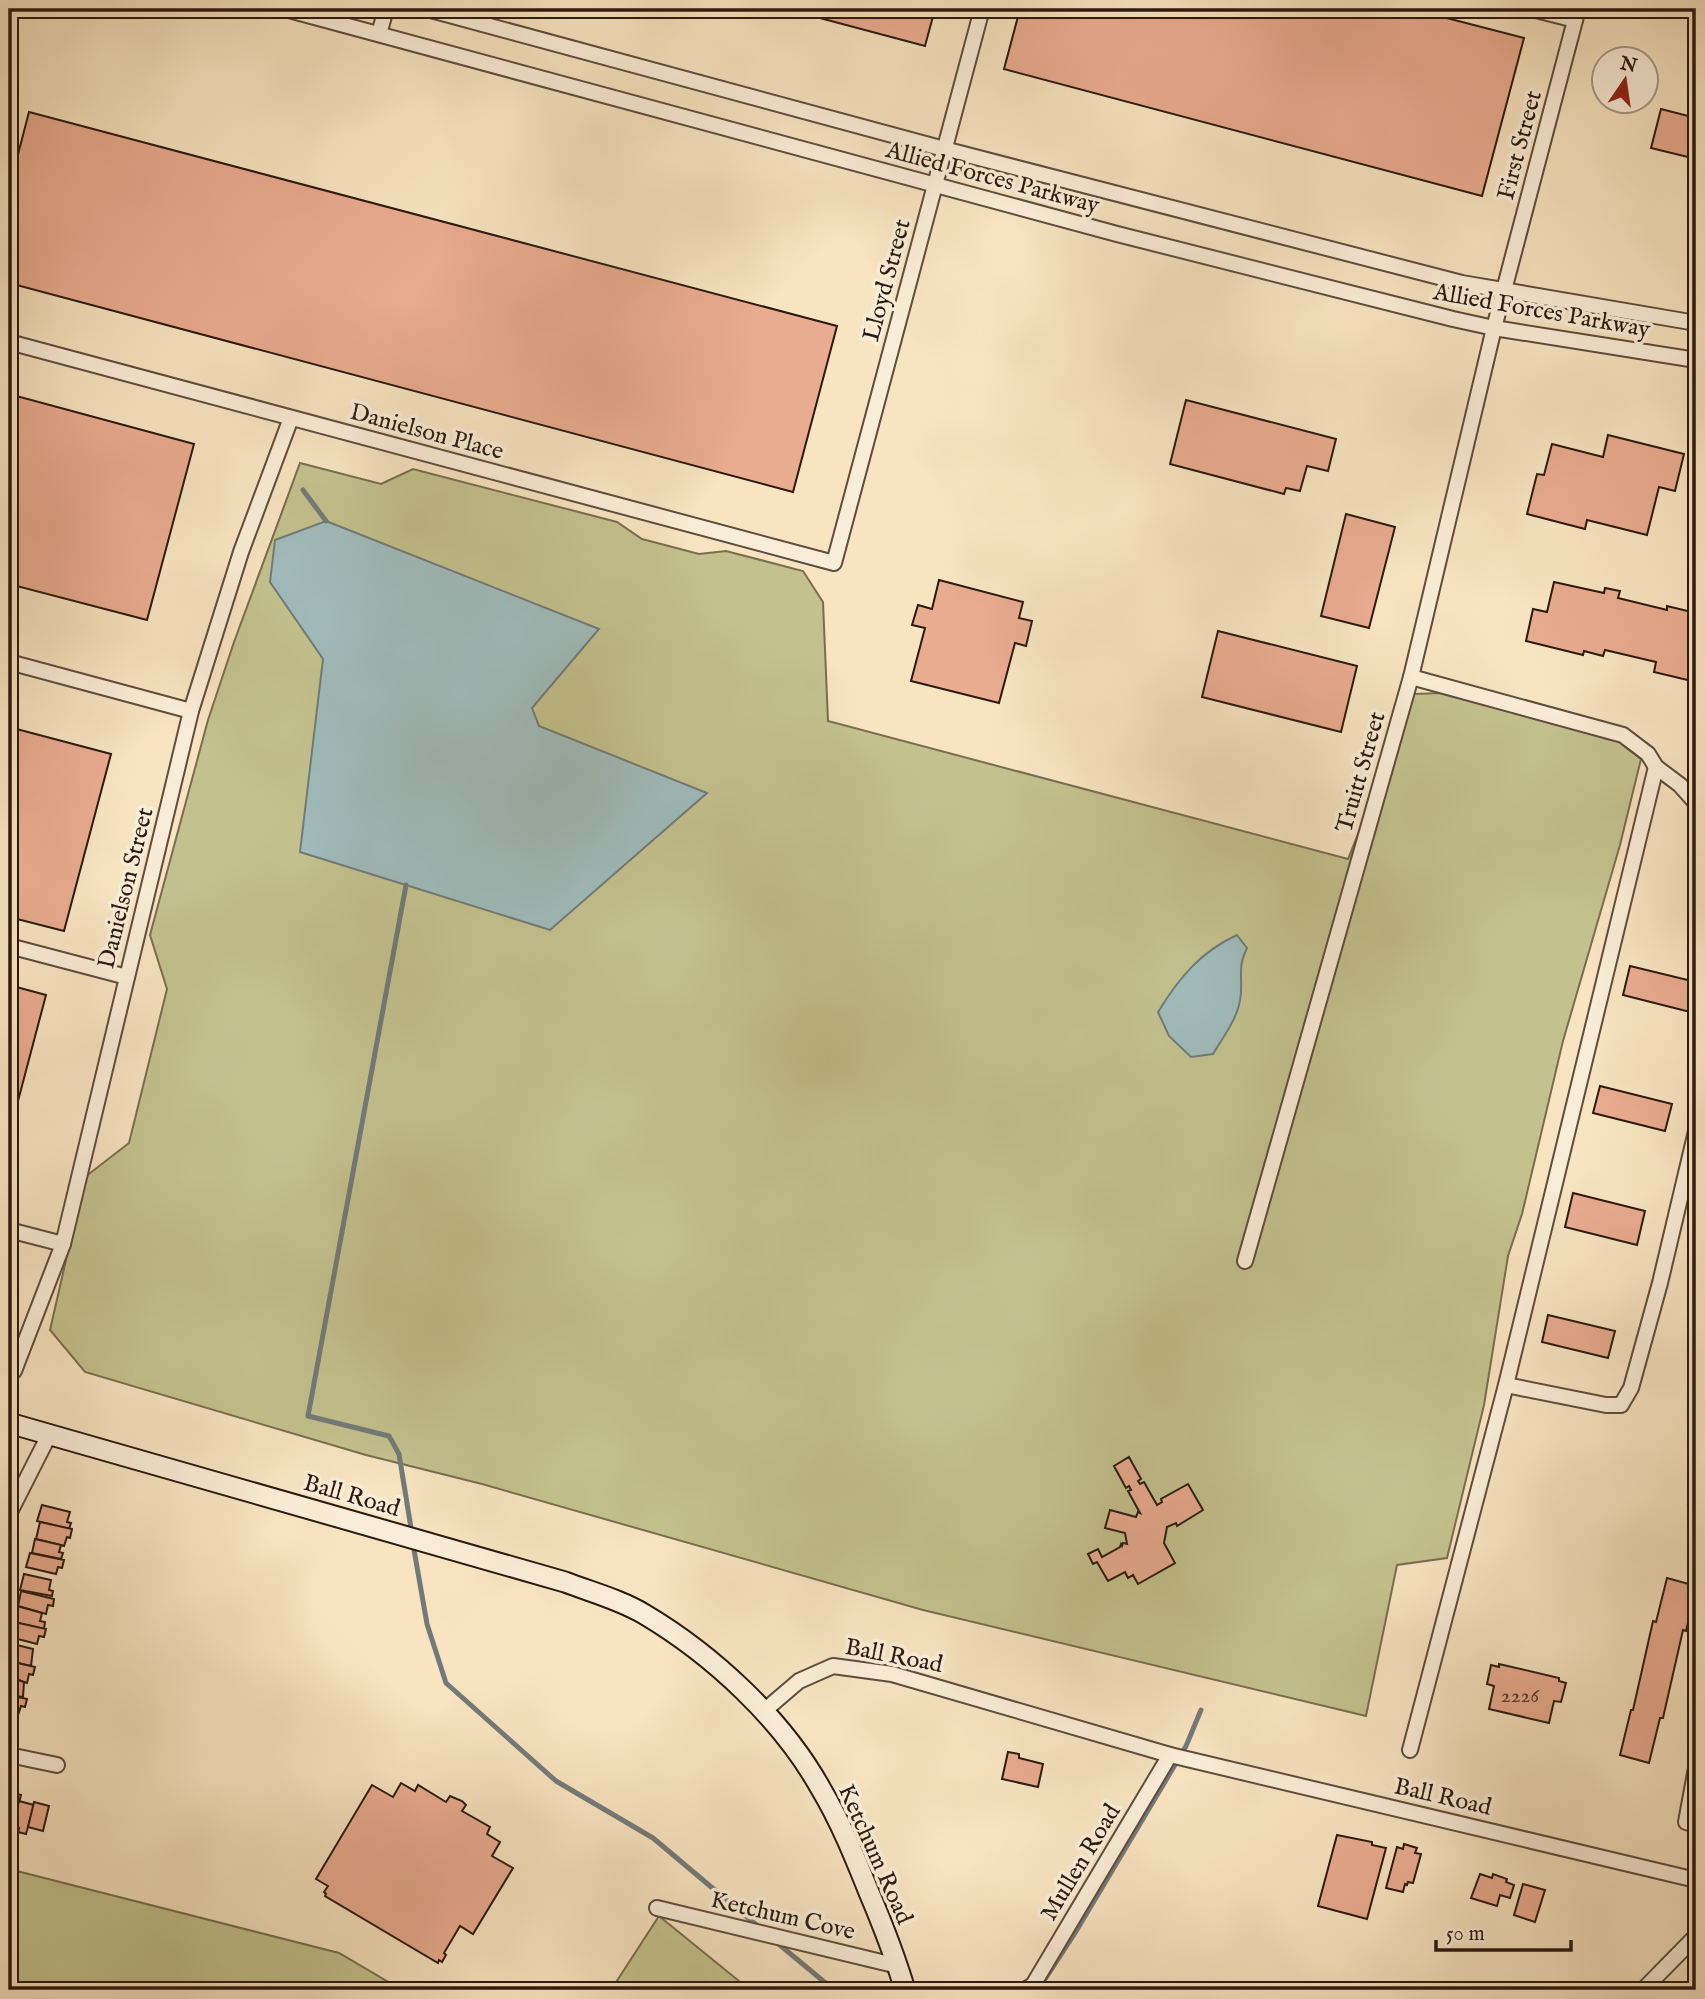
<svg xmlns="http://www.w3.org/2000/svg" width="1705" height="1999" viewBox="0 0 1705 1999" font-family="'IM FELL English',serif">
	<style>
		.green { fill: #c3c28f; stroke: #786e4f; stroke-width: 2 }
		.water { fill: #a0bcbc; stroke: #727b77; stroke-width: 2 }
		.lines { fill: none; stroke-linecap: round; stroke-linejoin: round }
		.stream { stroke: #727b77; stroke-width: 5 }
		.building { fill: #e8ac90; stroke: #2c190f; stroke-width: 2 }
		.street-casing { stroke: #5f4c3c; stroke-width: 18 }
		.secondary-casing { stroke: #2c190f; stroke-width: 23 }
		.street { stroke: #faedd7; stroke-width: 14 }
		.secondary { stroke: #faedd7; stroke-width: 19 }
		.labels { text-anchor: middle; stroke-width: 7; stroke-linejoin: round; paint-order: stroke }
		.number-label { font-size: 21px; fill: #5b3e2f }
		.street-label { font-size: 24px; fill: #2c190f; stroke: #faedd7 }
	</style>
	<rect width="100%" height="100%" fill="#f8e4c1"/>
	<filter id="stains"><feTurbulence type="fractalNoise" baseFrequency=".00286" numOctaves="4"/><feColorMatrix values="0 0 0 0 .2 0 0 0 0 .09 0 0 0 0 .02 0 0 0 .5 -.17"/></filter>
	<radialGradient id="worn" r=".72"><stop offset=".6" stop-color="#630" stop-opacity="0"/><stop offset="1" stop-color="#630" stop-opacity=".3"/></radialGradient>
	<g class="green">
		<path d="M300,463L381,484L413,469L617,522L642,539L699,554L726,551L803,571L823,602L828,721L1348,859L1414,694L1443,693L1618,741L1641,759L1620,845L1563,1041L1522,1214L1508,1256L1484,1405L1447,1558L1397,1565L1366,1716L923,1610L482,1484L366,1455L85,1372L50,1330L85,1177L129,1143L167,989L150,935L208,720L234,642Z"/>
		<path d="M9,1869L339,1953L402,1990H9Z"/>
		<path d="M659,1916L750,1990H611Z"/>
	</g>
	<g class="water">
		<path d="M326,521L599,629L532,708L539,726L707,793L550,930L300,852L323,659L270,582L275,540Z"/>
		<path d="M1237,935L1247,948C1238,967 1242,972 1241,992C1240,1016 1225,1034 1213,1054L1191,1057L1169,1036L1158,1012C1179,978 1200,952 1237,935Z"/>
	</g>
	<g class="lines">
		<g class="stream">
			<path d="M303,490L326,521"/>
			<path d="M406,885L308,1416L389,1436L399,1454L412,1534"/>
			<path d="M413,1544L427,1624L446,1683L556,1781L653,1838L760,1928"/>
			<path d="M775,1941L834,1990"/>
			<path d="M1038,1990L1075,1933L1172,1770L1186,1746L1201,1710"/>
		</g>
	</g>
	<g class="building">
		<path d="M786,9H935L925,46Z"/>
		<path d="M1020,9H1412L1524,38L1482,196L1004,69Z"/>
		<path d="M1661,109L1696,118V159L1651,148Z"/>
		<path d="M29,112L837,326L793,492L9,283V189Z"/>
		<path d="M9,394L194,444L147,620L9,584Z"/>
		<path d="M1186,400L1336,439L1328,471L1307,466L1300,491L1286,488L1284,494L1170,464Z"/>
		<path d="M1608,435L1684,454L1675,491L1659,487L1647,535L1587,520L1585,529L1527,514L1537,474L1544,475L1552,444L1603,457Z"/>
		<path d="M1346,514L1395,527L1369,628L1321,616Z"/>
		<path d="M939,580L1023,602L1019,618L1032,621L1026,646L1015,643L999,703L911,681L925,628L912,625L918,605L932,609Z"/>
		<path d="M1554,582L1604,593L1605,588L1620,591L1618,598L1667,610V606L1696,613V682L1654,672L1656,662L1605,650L1603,656L1584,651L1583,655L1526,641L1533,609L1547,612Z"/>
		<path d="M1218,631L1357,666L1341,732L1202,697Z"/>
		<path d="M9,727L111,754L64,931L9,917Z"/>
		<path d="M1630,966L1696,982L1694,1013L1623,995Z"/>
		<path d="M9,985L46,995L9,1135Z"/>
		<path d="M1600,1086L1672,1104L1665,1131L1593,1113Z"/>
		<path d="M1573,1193L1645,1211L1637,1245L1565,1227Z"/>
		<path d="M1548,1315L1615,1331L1608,1358L1542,1342Z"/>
		<path d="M1129,1457L1141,1479L1138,1481L1140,1484L1144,1482L1157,1505L1162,1502L1161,1499L1188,1484L1203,1510L1177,1526L1176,1523L1167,1527L1164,1543L1175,1563L1138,1584L1133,1575L1128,1578L1125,1572L1108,1581L1097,1562L1093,1564L1088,1554L1098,1549L1102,1557L1120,1547L1121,1544L1122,1546L1123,1543L1127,1544L1125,1533L1105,1528L1110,1510L1136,1517L1138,1512L1140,1513L1128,1491L1131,1490L1129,1486L1126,1488L1114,1466Z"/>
		<path d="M1696,1472V1506L1688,1504Z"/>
		<path d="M42,1505L70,1512L67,1522L71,1523L69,1529L37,1521Z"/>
		<path d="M40,1522L72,1529L70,1538L67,1537L64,1546L36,1539Z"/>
		<path d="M35,1539L61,1545L59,1552L63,1553L61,1559L32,1553Z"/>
		<path d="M30,1553L64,1560L62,1568L58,1567L56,1574L26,1567Z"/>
		<path d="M24,1574L51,1580L49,1590L53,1591L52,1596L20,1590Z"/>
		<path d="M1667,1578L1696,1586V1589L1686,1631L1683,1630L1663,1718H1660L1649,1763L1620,1755L1631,1710H1633L1653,1621L1656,1622Z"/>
		<path d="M21,1591L54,1599L53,1606L48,1605L46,1614L18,1606Z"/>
		<path d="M17,1606L42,1613L40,1621L45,1622L44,1629L14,1622Z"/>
		<path d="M14,1622L46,1629L44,1637L39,1636L37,1644L10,1637Z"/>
		<path d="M9,1643L33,1649L31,1666L9,1661Z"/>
		<path d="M9,1661L35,1667L33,1675L29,1674L27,1683L9,1677Z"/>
		<path d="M1499,1664L1559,1678V1681L1566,1683L1561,1702L1554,1701L1549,1723L1489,1709L1494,1686L1487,1684L1491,1665L1499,1667Z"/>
		<path d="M9,1677L24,1682L23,1697L9,1695Z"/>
		<path d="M9,1695L27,1699L25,1707L21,1706L18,1715L9,1712Z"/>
		<path d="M1008,1752L1019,1754V1758L1043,1764L1038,1787L1002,1779Z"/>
		<path d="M401,1783L415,1791L418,1785L446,1802L450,1796L462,1801L466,1805L462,1811L490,1827L487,1834L500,1842L492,1856L513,1868L473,1934L460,1926L444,1953L446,1955L442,1962L439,1960L438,1963L325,1896L326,1894L324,1892L328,1886L316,1879L372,1785L393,1797Z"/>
		<path d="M9,1792L21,1795L14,1823L9,1822Z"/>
		<path d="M19,1801L34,1805L26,1834L18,1832L19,1828L13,1826Z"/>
		<path d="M34,1802L49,1806L43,1831L28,1827Z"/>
		<path d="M1337,1835L1372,1842V1845L1386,1848L1367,1919L1318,1906Z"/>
		<path d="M1404,1844L1417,1848L1415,1853L1421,1854L1413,1883L1408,1882L1407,1885L1405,1884L1403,1892L1386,1888L1397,1847L1403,1849Z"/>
		<path d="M1480,1874L1492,1878L1493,1874L1507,1879L1506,1882L1514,1885L1510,1898L1500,1895L1497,1906L1471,1898Z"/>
		<path d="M1523,1884L1545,1890L1535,1922L1514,1915Z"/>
	</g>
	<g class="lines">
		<g class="street-casing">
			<g id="street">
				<path d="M285,9L1117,234L1453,319L1494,328L1696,360"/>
				<path d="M427,9L944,149L1462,283L1696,323"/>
				<path d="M1532,9L1575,20"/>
				<path d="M379,34L386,9"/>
				<path d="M9,342L834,563L982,9"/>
				<path d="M9,662L191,711"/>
				<path d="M1411,677L1623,735L1648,754L1656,767L1680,785L1696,803"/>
				<path d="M9,946L127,977"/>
				<path d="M9,1230L63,1244"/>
				<path d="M1245,1261L1411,677L1494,328L1578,9"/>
				<path d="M14,1371L63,1244L191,711L241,552L291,418"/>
				<path d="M1506,1385L1606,1405H1621L1631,1388L1660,1283L1696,1131"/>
				<path d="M9,1514L49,1435"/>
				<path d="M764,1711L799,1681L833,1666L892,1674L1170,1755L1696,1880"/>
				<path d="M1410,1750L1506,1385L1656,767"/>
				<path d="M9,1755L57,1765"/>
				<path d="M1696,1768L1686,1822L1696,1825"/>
				<path d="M657,1908L898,1966"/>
				<path d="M1025,1990L1033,1985L1170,1755"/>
				<path d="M1643,1990L1696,1936"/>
			</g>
		</g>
		<g class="secondary-casing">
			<path id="secondary" d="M9,1423L565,1582C591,1592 621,1600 644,1614C713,1655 782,1719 821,1789C840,1821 854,1855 868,1890C882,1923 895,1956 905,1990"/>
		</g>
		<use href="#street" class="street"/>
		<use href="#secondary" class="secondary"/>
	</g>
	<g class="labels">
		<g class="number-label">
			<text x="1520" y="1702">2226</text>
		</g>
		<g class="street-label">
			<text transform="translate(1519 145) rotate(-75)" y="8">First Street</text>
			<text transform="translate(993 177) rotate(15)" y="8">Allied Forces Parkway</text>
			<text transform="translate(886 280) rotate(-75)" y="8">Lloyd Street</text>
			<text transform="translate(1542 310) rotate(10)" y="8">Allied Forces Parkway</text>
			<text transform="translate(427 431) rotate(15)" y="8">Danielson Place</text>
			<text transform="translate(1360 772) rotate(-74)" y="8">Truitt Street</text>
			<text transform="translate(125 888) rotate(-76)" y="8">Danielson Street</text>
			<text transform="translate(352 1495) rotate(16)" y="8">Ball Road</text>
			<text transform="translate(894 1655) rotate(11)" y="8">Ball Road</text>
			<text transform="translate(1443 1796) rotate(13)" y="8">Ball Road</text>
			<text transform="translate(876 1854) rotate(66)" y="8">Ketchum Road</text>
			<text transform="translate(1080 1862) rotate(-59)" y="8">Mullen Road</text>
			<text transform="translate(783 1915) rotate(13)" y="8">Ketchum Cove</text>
		</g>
	</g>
	<rect width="1705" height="1999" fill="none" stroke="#f8e4c1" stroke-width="35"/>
	<rect x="10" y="10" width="1684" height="1978" fill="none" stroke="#2c190f" stroke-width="3.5"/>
	<rect x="18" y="18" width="1670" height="1964" fill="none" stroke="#2c190f" stroke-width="2"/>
	<g transform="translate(1625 80) rotate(13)"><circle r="33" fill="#faedd7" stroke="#a89887" stroke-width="2"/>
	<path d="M0-5L12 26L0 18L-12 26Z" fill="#8f2418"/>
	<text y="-10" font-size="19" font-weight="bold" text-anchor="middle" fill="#2c190f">N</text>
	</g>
	<path d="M1436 1940v10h135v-10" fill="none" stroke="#2c190f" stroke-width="3.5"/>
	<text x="1446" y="1940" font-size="21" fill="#2c190f" stroke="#faedd7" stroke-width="5" paint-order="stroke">50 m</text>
	<rect width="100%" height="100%" filter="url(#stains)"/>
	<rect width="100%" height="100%" fill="url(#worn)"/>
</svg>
